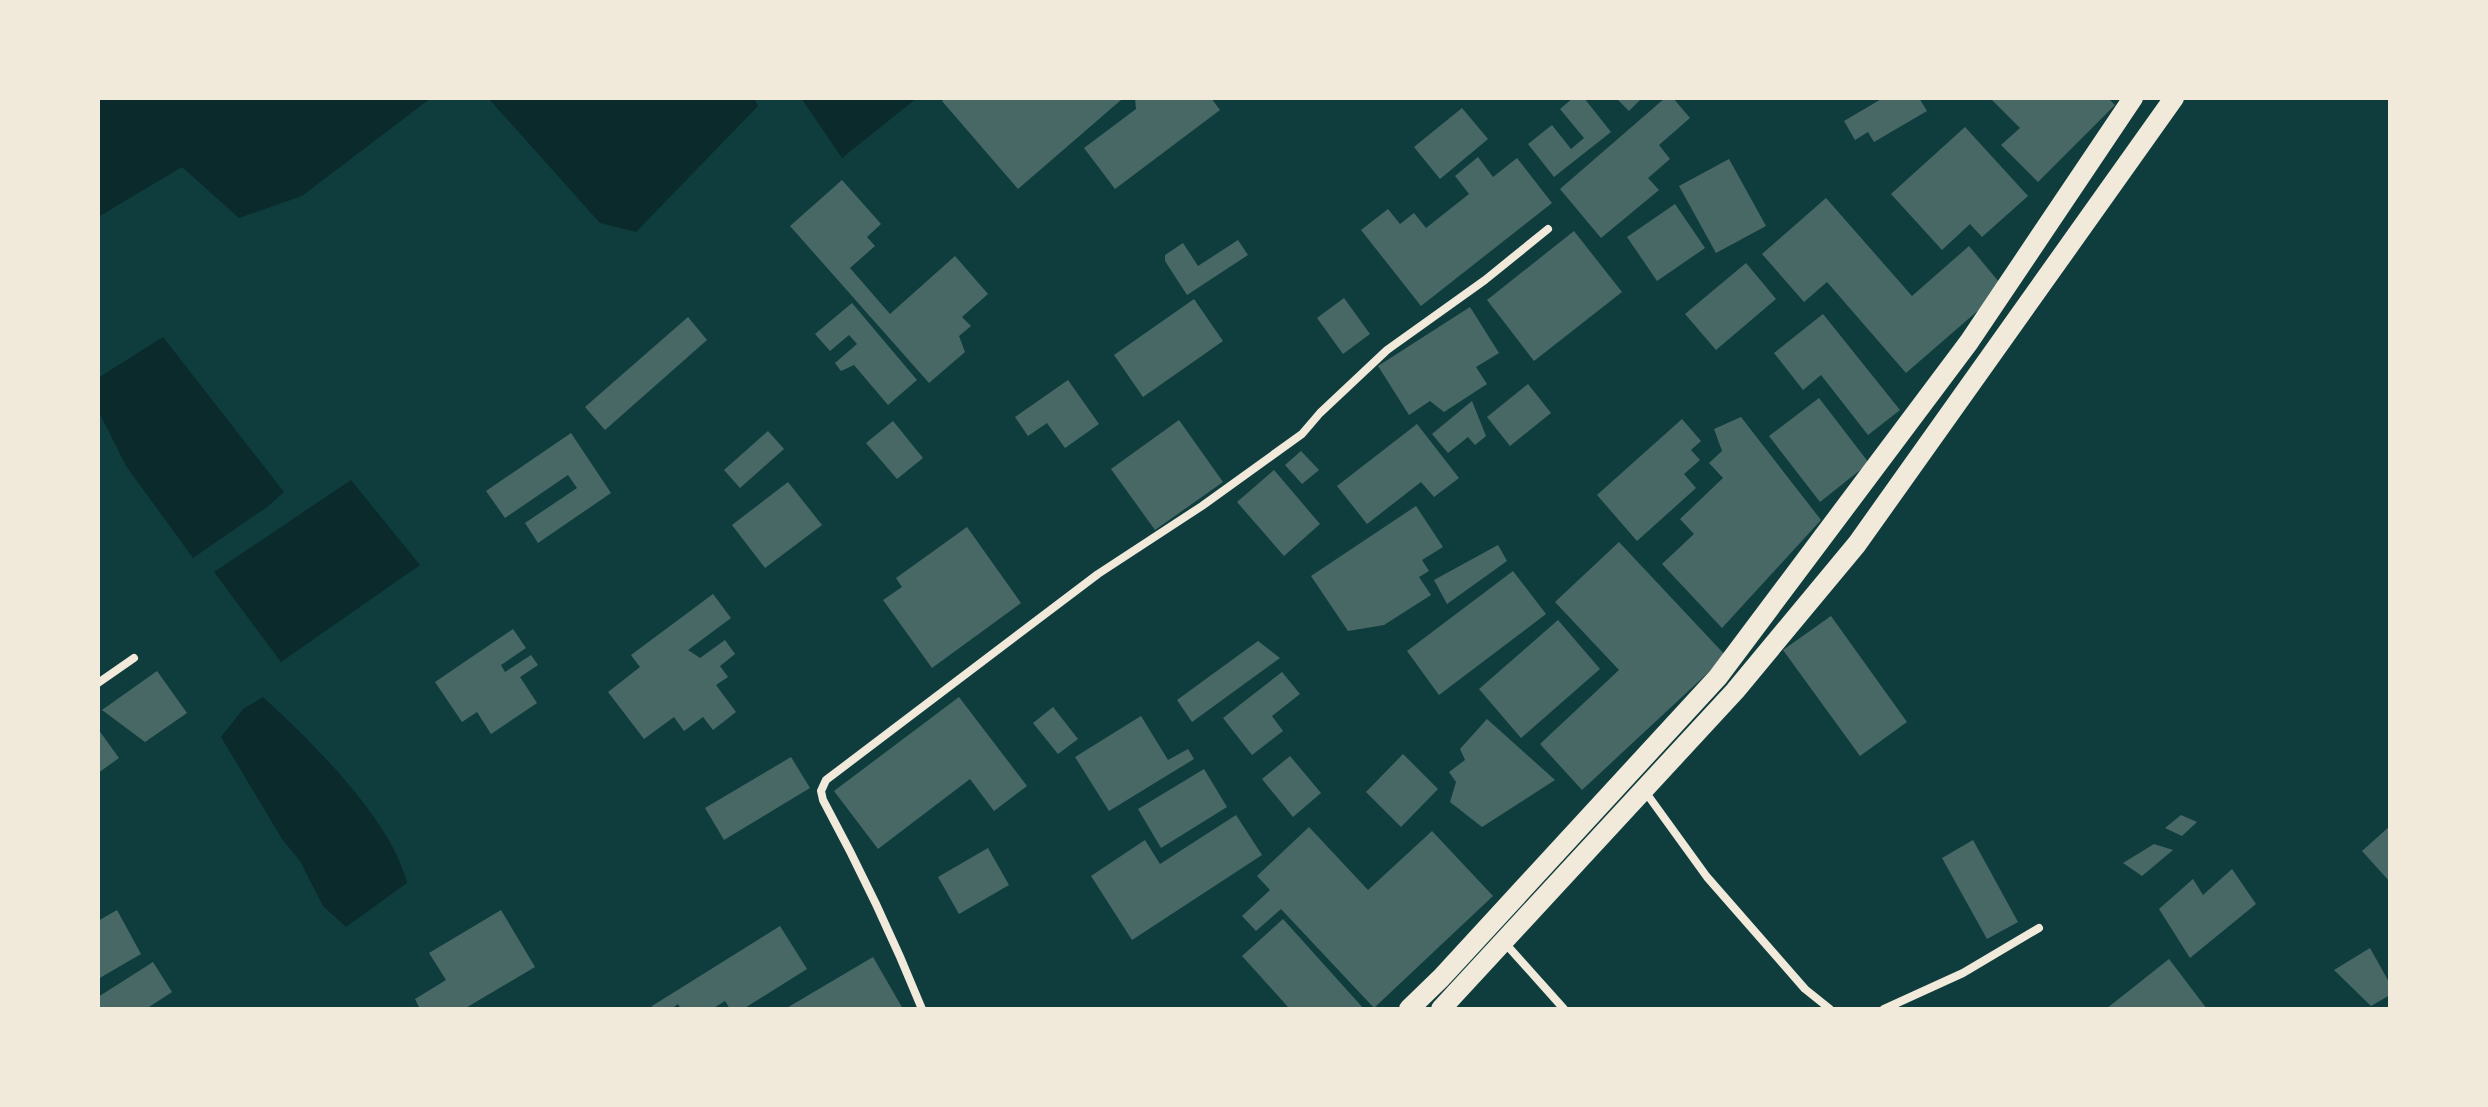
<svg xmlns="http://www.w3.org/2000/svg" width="2488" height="1107" viewBox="0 0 2488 1107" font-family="'Fira Sans Condensed',sans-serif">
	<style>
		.water { fill: #0a2a2b }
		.building { fill: #486865 }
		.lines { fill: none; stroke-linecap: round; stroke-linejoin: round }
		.minor { stroke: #f1e9da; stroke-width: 8 }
		.trunk { stroke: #f1e9da; stroke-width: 20 }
	</style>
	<rect width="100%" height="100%" fill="#0f3d3e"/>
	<g class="water">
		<path d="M98,98H431L302,196L239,218L182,167L98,217Z"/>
		<path d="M488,98H754L758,106L636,232L600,223Z"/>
		<path d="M801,98H917L842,158Z"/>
		<path d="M163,337L284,492L267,507L193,558L126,466L98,410V378Z"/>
		<path d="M351,480L420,565L281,662L214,572Z"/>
		<path d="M263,697C311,741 392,820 407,883L346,927L323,906L300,861L282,839L221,737L243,709Z"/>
	</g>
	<g class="building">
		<path d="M946,98H1120L1121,100L1018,189L942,101Z"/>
		<path d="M1135,98H1211L1220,110L1115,189L1084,148L1136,109Z"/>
		<path d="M1573,98H1584L1611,132L1554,177L1528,144L1552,125L1571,149L1584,138L1560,109Z"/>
		<path d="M1616,98H1642L1629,111Z"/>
		<path d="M1665,98H1673L1690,118L1659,145L1670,159L1648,178L1659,190L1601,238L1560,189Z"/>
		<path d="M1883,98H1919L1927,111L1874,142L1868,132L1855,140L1844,121Z"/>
		<path d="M1990,98H2108L2115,105L2038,182L2001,145L2020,128Z"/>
		<path d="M1462,108L1488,139L1440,179L1414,147Z"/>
		<path d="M1965,127L2028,196L1982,237L1970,224L1942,250L1891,194Z"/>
		<path d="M1478,157L1493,177L1517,158L1552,203L1421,306L1361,230L1388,209L1400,224L1414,213L1426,228L1469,194L1455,176Z"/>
		<path d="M1729,159L1766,226L1716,253L1679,186Z"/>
		<path d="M842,180L881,224L867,237L875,246L850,268L890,314L955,256L988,294L962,317L971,326L959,336L965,352L929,383L790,226Z"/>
		<path d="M1826,198L1912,296L1969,246L2004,288L1906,373L1827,282L1804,302L1762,254Z"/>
		<path d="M1675,204L1705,248L1657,281L1627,237Z"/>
		<path d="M1574,231L1622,292L1534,361L1487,300Z"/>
		<path d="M1238,240L1248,255L1187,295L1165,261V255L1183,243L1198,266Z"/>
		<path d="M1746,263L1776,299L1716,350L1685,314Z"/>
		<path d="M1344,298L1370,334L1343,354L1317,318Z"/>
		<path d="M1194,299L1223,341L1143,397L1114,355Z"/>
		<path d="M852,303L917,380L888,405L854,365L841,371L835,363L857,344L849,335L830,351L815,334Z"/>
		<path d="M1470,307L1499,353L1476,367L1487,384L1444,412L1430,401L1409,415L1378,366Z"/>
		<path d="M1823,314L1900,410L1868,435L1821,375L1803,390L1774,353Z"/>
		<path d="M688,317L707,340L605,430L585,407Z"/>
		<path d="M1068,380L1099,424L1065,448L1047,423L1028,436L1015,417Z"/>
		<path d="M1528,384L1551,413L1510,446L1487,417Z"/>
		<path d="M1819,398L1869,463L1820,502L1769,436Z"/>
		<path d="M1472,401L1486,436L1475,445L1468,437L1448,453L1432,434Z"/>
		<path d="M1741,417L1821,520L1722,628L1662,564L1694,534L1680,519L1723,478L1709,463L1722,451L1714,429Z"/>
		<path d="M1682,419L1701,441L1691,450L1700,460L1684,474L1696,488L1637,541L1597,495Z"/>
		<path d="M1179,420L1223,482L1155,530L1111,469Z"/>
		<path d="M893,421L923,458L897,479L866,443Z"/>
		<path d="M1417,424L1459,478L1434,497L1421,482L1367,524L1337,486Z"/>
		<path d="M768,431L784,449L740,488L724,470Z"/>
		<path d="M571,433L611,493L538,543L525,523L577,488L568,475L505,518L486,491Z"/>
		<path d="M1301,451L1319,470L1302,484L1285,465Z"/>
		<path d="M1274,470L1320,524L1284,556L1237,502Z"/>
		<path d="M788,482L822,525L765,568L732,525Z"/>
		<path d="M1416,506L1443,547L1422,560L1429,571L1419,577L1431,595L1384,625L1348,631L1311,576Z"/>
		<path d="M967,527L1021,603L932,668L883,600L902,587L896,578Z"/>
		<path d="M1619,542L1726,656L1582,790L1540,744L1619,670L1555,602Z"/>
		<path d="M1498,545L1507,561L1447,604L1434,580Z"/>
		<path d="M1513,571L1546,614L1439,695L1407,651Z"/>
		<path d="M713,594L731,618L688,650L700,658L725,640L735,654L720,666L728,677L716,685L736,712L713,730L703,717L684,731L674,717L644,739L608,692L640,667L631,655Z"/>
		<path d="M1831,616L1907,722L1860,756L1783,650Z"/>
		<path d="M1558,620L1600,669L1521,738L1479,689Z"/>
		<path d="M513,629L526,648L501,665L505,672L531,655L538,665L520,677L537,703L491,734L477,712L462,722L435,682Z"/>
		<path d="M1258,641L1280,658L1192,722L1177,700Z"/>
		<path d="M157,671L187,713L145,742L102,710Z"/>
		<path d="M1282,672L1300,694L1272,716L1283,731L1252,755L1223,718Z"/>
		<path d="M959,697L1027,786L994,811L970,779L878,849L834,791Z"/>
		<path d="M1053,707L1078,739L1058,754L1033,723Z"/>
		<path d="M1141,716L1168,760L1188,749L1194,759L1109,811L1075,757Z"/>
		<path d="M1487,719L1555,780L1482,827L1450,802L1456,782L1449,772L1465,760L1460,749Z"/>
		<path d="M98,729L119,758L98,773Z"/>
		<path d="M1403,754L1438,789L1401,827L1366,792Z"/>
		<path d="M1290,756L1321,793L1293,817L1262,779Z"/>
		<path d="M791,757L810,788L724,840L705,808Z"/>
		<path d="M1204,769L1227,807L1161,848L1138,809Z"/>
		<path d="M1236,815L1262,855L1132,940L1091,876L1145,840L1160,864Z"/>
		<path d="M2181,815L2197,822L2182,836L2165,828Z"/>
		<path d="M2390,826V882L2362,851Z"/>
		<path d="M1309,827L1368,890L1432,831L1493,896L1374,1008L1281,909L1256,931L1242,916L1270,890L1257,876Z"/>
		<path d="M1973,840L2018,922L1987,939L1942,858Z"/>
		<path d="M2154,844L2173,850L2142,876L2123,863Z"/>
		<path d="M988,848L1009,885L959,914L938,877Z"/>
		<path d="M2232,869L2256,904L2190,958L2159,909L2193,879L2203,895Z"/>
		<path d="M117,910L141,954L98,979V921Z"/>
		<path d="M501,910L535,967L464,1009H420L415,999L446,980L429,953Z"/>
		<path d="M1283,919L1364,1009H1286L1288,1007L1242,956Z"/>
		<path d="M780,926L807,969L743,1009H730L725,1001L712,1009H681L678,1004L671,1009H652V1006Z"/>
		<path d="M2370,948L2390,984V995L2371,1006L2334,970Z"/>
		<path d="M873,957L903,1009H785Z"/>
		<path d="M2169,959L2207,1009H2106Z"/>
		<path d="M153,962L172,992L146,1009H98V997Z"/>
	</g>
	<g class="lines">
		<g class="minor">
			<path d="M98,683L134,658"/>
			<path d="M1644,790L1707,877L1805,989L1830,1009"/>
			<path d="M1504,942L1564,1009"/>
			<path d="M922,1009C893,937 860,868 823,800L821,791L826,780L1098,574L1202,506L1302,434L1320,413L1387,350L1485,280L1548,229"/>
			<path d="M1884,1009L1963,973L2039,928"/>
		</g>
		<g class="trunk">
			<path d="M1409,1009L1441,978L1718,677L1969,342L2133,98"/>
			<path d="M1441,1009L1735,691L1857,544L2174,98"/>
		</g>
	</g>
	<rect width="2488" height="1107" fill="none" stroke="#f1e9da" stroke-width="200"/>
</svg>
